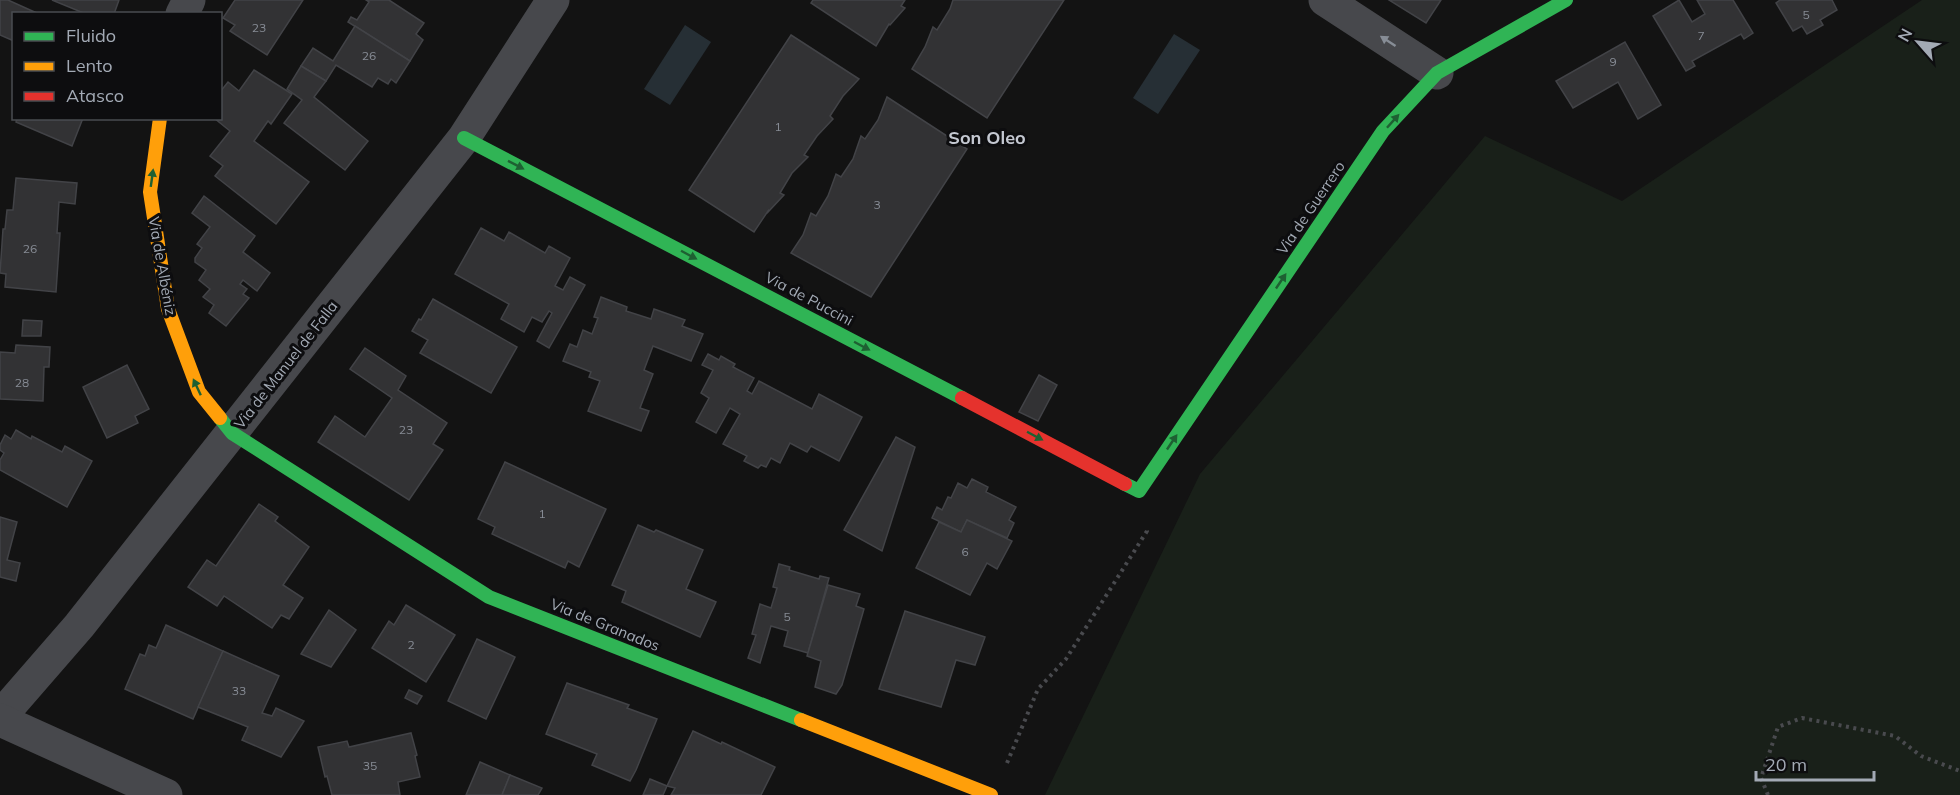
<svg xmlns="http://www.w3.org/2000/svg" width="1960" height="795" viewBox="0 0 1960 795" font-family="Mulish,sans-serif">
	<style>
		.green { fill: #192019 }
		.water { fill: #262f35 }
		.building { fill: #323234; stroke: #424347; stroke-width: 1.5 }
		.lines { fill: none; stroke-linecap: round; stroke-linejoin: round }
		.path { stroke: #494a4e; stroke-width: 4; stroke-dasharray: 3 4.5; stroke-linecap: butt }
		.street { stroke: #47484c; stroke-width: 33 }
		.fast { stroke: #30b455; stroke-width: 14 }
		.slow { stroke: #ff9f0a; stroke-width: 14 }
		.jam { stroke: #e5322d; stroke-width: 14 }
		.oneway { fill: #878d96 }
		.oneway2 { fill: #1e6032 }
		.labels { text-anchor: middle; stroke-width: 6; stroke-linejoin: round; paint-order: stroke }
		.number-label { font-size: 12px; fill: #878c95 }
		.street-label { font-size: 15px; fill: #a3aab5; stroke: #0d0d0f }
		.quarter-label { font-size: 18px; font-weight: bold; fill: #c4c8d1; stroke: #0d0d0f }
	</style>
	<rect width="100%" height="100%" fill="#131313"/>
	<path class="green" d="M1922,0H1960V795H1045L1200,474L1485,136L1622,201Z"/>
	<g class="water">
		<path d="M685,25L711,42L670,105L644,89Z"/>
		<path d="M1174,34L1200,50L1158,114L1133,98Z"/>
	</g>
	<g class="building">
		<path d="M0,0H8L39,14H14V41L0,35Z"/>
		<path d="M52,0H119L114,14H86Z"/>
		<path d="M235,0H303L267,55L230,31L235,25L223,18Z"/>
		<path d="M366,0H389L424,23L416,34L423,40L410,61L348,22L351,17L357,20L369,2Z"/>
		<path d="M813,0H905L901,6L905,8L890,25L889,24L876,46L811,3Z"/>
		<path d="M953,0H1064L987,118L912,69L925,47L933,27L937,30L950,9Z"/>
		<path d="M1389,0H1441L1426,23Z"/>
		<path d="M1679,0L1692,22L1705,14L1697,0H1733L1753,33L1744,39L1741,34L1692,61L1695,66L1686,71L1653,16Z"/>
		<path d="M1780,0H1832L1837,10L1820,20L1823,25L1807,34L1802,26L1793,31L1776,3Z"/>
		<path d="M355,26L410,61L396,83L391,79L388,84L378,78L372,87L336,65L326,81L301,66L313,48L333,61Z"/>
		<path d="M791,35L859,79L843,96L830,116L833,119L817,136L804,155L808,157L792,173L780,193L784,195L768,212V211L754,232L689,190Z"/>
		<path d="M1625,42L1661,105L1638,119L1618,82L1573,108L1556,81Z"/>
		<path d="M301,66L326,81L314,97L368,141L345,170L284,123L302,100L287,89Z"/>
		<path d="M254,70L292,94L271,124L268,121L254,141L309,182L276,224L215,176L223,166L210,156L230,131L214,118H220V92L228,82L239,91Z"/>
		<path d="M887,97L967,149L871,297L791,253L803,235L811,213L816,216L828,196L836,174L841,177L853,159L861,136L865,139L878,120Z"/>
		<path d="M17,118H83L72,146L16,122Z"/>
		<path d="M16,178L77,183L75,204L59,202L57,233H60L56,292L5,287L6,274L0,273L3,229H5L7,210H13Z"/>
		<path d="M204,196L255,236L243,252L270,273L257,291L243,280L240,284L247,289L243,294L249,298L226,326L209,313L214,305L203,297L210,289L199,280L206,270L195,262V258L202,248L197,244L210,227L192,213Z"/>
		<path d="M481,228L504,241L509,232L545,253L549,246L570,258L555,286L563,290L570,277L585,285L549,348L537,341L552,313L549,311L542,322L532,317L524,332L501,319L509,304L455,274Z"/>
		<path d="M601,297L627,307L626,311L651,319L654,309L685,320L682,326L703,334L691,361L653,346L644,370L653,374L640,408L649,411L641,431L588,411L600,381L589,377L591,372L563,361L570,344L577,347L583,330L592,334L598,318L594,317Z"/>
		<path d="M433,299L517,347L491,393L420,353L428,340L412,331L419,319L421,320Z"/>
		<path d="M23,320L42,321L41,336H22Z"/>
		<path d="M16,345L50,347L49,367H44L43,401L0,399V352L15,353Z"/>
		<path d="M365,348L406,376L398,390L447,423L433,444L443,450L409,500L318,442L335,416L365,437L392,398L350,369Z"/>
		<path d="M708,354L719,360L721,356L735,364L733,367L754,378L747,391L752,394L759,381L812,409L819,394L862,417L839,461L811,446L807,452L790,443L780,463L771,458L766,467L761,465L758,468L744,461L747,456L723,444L740,414L730,408L716,433L696,422L709,398L701,393L713,370L702,365Z"/>
		<path d="M127,365L149,409L135,416L138,423L107,438L83,387Z"/>
		<path d="M1039,375L1057,385L1038,421L1019,412Z"/>
		<path d="M16,430L31,439L32,436L62,452L65,446L92,461L67,507L0,470V460L4,453L0,450V445L5,435L11,439Z"/>
		<path d="M896,437L915,447L882,551L844,530Z"/>
		<path d="M505,462L606,509L579,567L568,561L565,568L492,534L495,527L478,519Z"/>
		<path d="M972,479L988,487L986,492L1016,507L1009,520L1014,523L1007,538L967,520L961,532L932,518L937,507L942,510L948,497L951,498L958,483L967,488Z"/>
		<path d="M259,504L278,517L275,521L309,547L283,585L303,598L289,619L281,615L272,628L224,596L217,606L188,587L207,560L216,566Z"/>
		<path d="M0,517L17,522L7,560L20,563L16,581L0,577Z"/>
		<path d="M967,520L1012,541L997,569L987,563L970,595L916,568L939,522L961,532Z"/>
		<path d="M638,525L654,532L656,530L703,550L686,589L716,602L700,637L622,602L626,591L612,585Z"/>
		<path d="M779,564L790,567L789,570L819,579L820,576L829,578L808,653L784,646L788,631L771,626L760,663L748,658L756,635L752,634L760,604L771,608L777,588L773,587Z"/>
		<path d="M828,585L860,594L856,606L864,609L842,685L836,694L815,687L821,661L807,656Z"/>
		<path d="M406,605L455,635L426,682L372,648L389,621L394,625Z"/>
		<path d="M329,610L356,630L331,667L301,654Z"/>
		<path d="M905,611L985,637L975,665L956,660L941,707L879,689Z"/>
		<path d="M166,625L223,651L193,719L125,689L140,654L145,656L149,645L156,648Z"/>
		<path d="M477,639L515,657L486,719L448,701Z"/>
		<path d="M223,651L279,676L262,713L272,716L276,708L304,721L281,757L242,740L248,727L198,707Z"/>
		<path d="M567,683L629,705L627,708L657,719L636,770L630,781L592,765L597,754L546,734Z"/>
		<path d="M409,690L422,696L417,704L405,698Z"/>
		<path d="M693,731L721,744L722,742L775,767L761,795H671L675,788L667,786Z"/>
		<path d="M411,733L417,755L415,756L420,777L398,782L400,795H332L327,776L325,777L318,747L347,741L349,747Z"/>
		<path d="M480,762L510,775L502,795H466Z"/>
		<path d="M510,775L542,788L538,795H502Z"/>
		<path d="M650,779L667,786L663,795H643Z"/>
	</g>
	<g class="lines">
		<g class="path">
			<path d="M1007,763L1038,689L1066,659L1147,531L1146,527"/>
			<path d="M1768,795L1761,778L1778,727L1802,718L1895,736L1921,756L1960,771"/>
		</g>
		<g class="street">
			<path d="M1325,0L1437,73"/>
			<path d="M182,14L189,0"/>
			<path d="M0,717L79,626L464,138L553,0"/>
			<path d="M0,720L166,795"/>
		</g>
		<g class="fast">
			<path d="M464,138L962,398"/>
			<path d="M220,418L232,433L489,597L801,720"/>
			<path d="M1125,484L1139,491L1383,131L1437,73L1566,0"/>
		</g>
		<g class="slow">
			<path d="M160,118L150,192L168,309L199,392L220,418"/>
			<path d="M801,720L991,795"/>
		</g>
		<path class="jam" d="M962,398L1125,484"/>
	</g>
	<defs><path id="oneway-solid" d="M-6-.8H1V-3.2L6.5 0L1 3.2V.8H-6Z" transform="scale(1.5)"/></defs>
	<use class="oneway" href="#oneway-solid" transform="translate(1388 41) rotate(-147)"/>
	<g class="oneway2">
		<use href="#oneway-solid" transform="translate(1393 121) rotate(-48)"/>
		<use href="#oneway-solid" transform="translate(516 165) rotate(27)"/>
		<use href="#oneway-solid" transform="translate(152 178) rotate(-82)"/>
		<use href="#oneway-solid" transform="translate(689 255) rotate(28)"/>
		<use href="#oneway-solid" transform="translate(1281 281) rotate(-56)"/>
		<use href="#oneway-solid" transform="translate(862 346) rotate(28)"/>
		<use href="#oneway-solid" transform="translate(197 387) rotate(-115)"/>
		<use href="#oneway-solid" transform="translate(1035 436) rotate(28)"/>
		<use href="#oneway-solid" transform="translate(1172 442) rotate(-56)"/>
	</g>
	<g class="labels">
		<g class="number-label">
			<text x="1806" y="19">5</text>
			<text x="259" y="32">23</text>
			<text x="1701" y="40">7</text>
			<text x="369" y="60">26</text>
			<text x="1613" y="66">9</text>
			<text x="778" y="131">1</text>
			<text x="877" y="209">3</text>
			<text x="30" y="253">26</text>
			<text x="22" y="387">28</text>
			<text x="406" y="434">23</text>
			<text x="542" y="518">1</text>
			<text x="965" y="556">6</text>
			<text x="787" y="621">5</text>
			<text x="411" y="649">2</text>
			<text x="239" y="695">33</text>
			<text x="370" y="770">35</text>
		</g>
		<g class="street-label">
			<text transform="translate(1311 208) rotate(-56)" y="5">Via de Guerrero</text>
			<text transform="translate(162 266) rotate(80)" y="5">Via de Albéniz</text>
			<text transform="translate(809 299) rotate(28)" y="5">Via de Puccini</text>
			<text transform="translate(286 365) rotate(-52)" y="5">Via de Manuel de Falla</text>
			<text transform="translate(605 625) rotate(22)" y="5">Via de Granados</text>
		</g>
		<g class="quarter-label">
			<text x="987" y="144">Son Oleo</text>
		</g>
	</g>
	<rect x="12" y="12" width="210" height="108" fill="#0d0d0f" stroke="#494c51" stroke-width="1.5"/>
	<rect x="24" y="32" width="30" height="9" fill="#30b455" stroke="#494c51" stroke-width="1.5"/>
	<text x="66" y="42" font-size="18" fill="#a3aab5">Fluido</text>
	<rect x="24" y="62" width="30" height="9" fill="#ff9f0a" stroke="#494c51" stroke-width="1.5"/>
	<text x="66" y="72" font-size="18" fill="#a3aab5">Lento</text>
	<rect x="24" y="92" width="30" height="9" fill="#e5322d" stroke="#494c51" stroke-width="1.5"/>
	<text x="66" y="102" font-size="18" fill="#a3aab5">Atasco</text>
	<g transform="translate(1918 42) rotate(298)" stroke="#0d0d0f" stroke-width="4.5" paint-order="stroke">
	<path d="M0-4.5L10 22L0 15L-10 22Z" fill="#a3aab5"/>
	<text y="-9" font-size="16" font-weight="bold" text-anchor="middle" fill="#a3aab5">N</text>
	</g>
	<path d="M1756 771v9h118v-9" fill="none" stroke="#a3aab5" stroke-width="3"/>
	<text x="1765" y="771" font-size="18" fill="#a3aab5" stroke="#0d0d0f" stroke-width="4.5" paint-order="stroke">20 m</text>
</svg>
